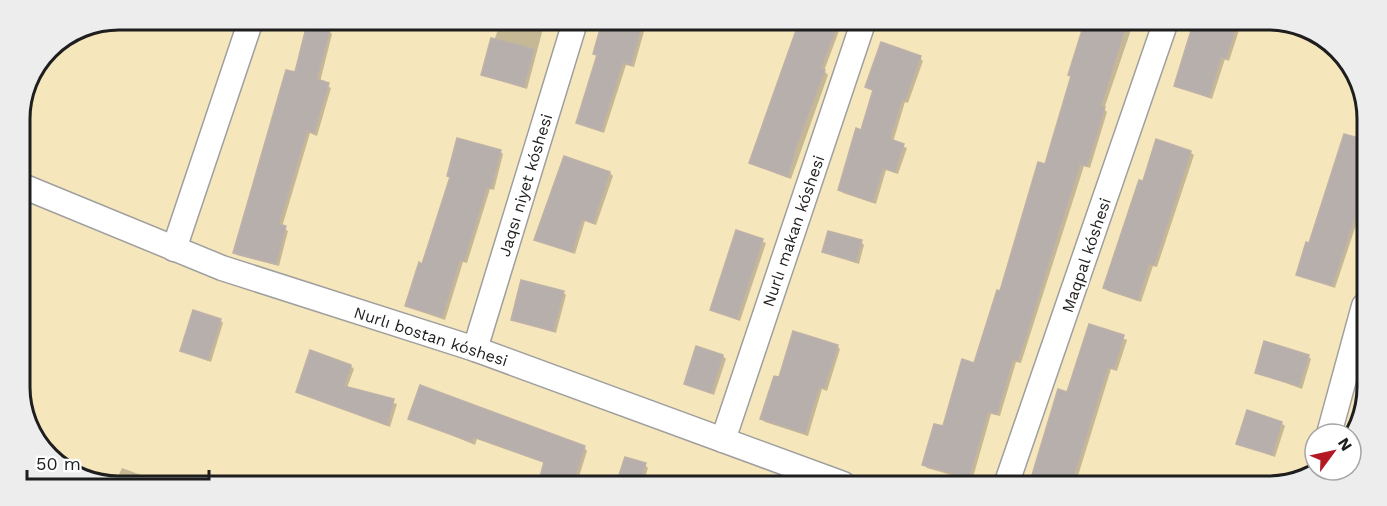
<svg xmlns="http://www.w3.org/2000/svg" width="1387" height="506" viewBox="0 0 1387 506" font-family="'Work Sans',sans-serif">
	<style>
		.sand { fill: #f6e6bb }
		.shadow { fill: #0003 }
		.building { fill: #b7afab; stroke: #beb1a9; stroke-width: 1.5 }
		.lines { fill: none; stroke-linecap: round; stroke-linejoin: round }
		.minor-casing { stroke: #9f9f9f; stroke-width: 27 }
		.minor { stroke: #fff; stroke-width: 24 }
		.labels { text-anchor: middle; stroke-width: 5; stroke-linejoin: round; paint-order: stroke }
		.street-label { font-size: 16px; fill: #1e1e1e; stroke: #fff }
		.rim { fill: none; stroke: #1e1e1e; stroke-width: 3 }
	</style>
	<rect width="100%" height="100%" fill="#eeeae5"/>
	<path class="sand" d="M119,20L1300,25L1343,54L1367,106L1362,419L1351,434H1315V470H1318L1274,486L87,481L44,452L21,406L20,112L53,44Z"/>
	<g class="shadow">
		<path d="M501,21H545L527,89L482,75Z"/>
		<path d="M604,22H632L645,28L634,67L626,65L604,133L578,123L598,57L595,53Z"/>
		<path d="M796,23H842L824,71L828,75L791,179L750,163L799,26Z"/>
		<path d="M1086,24H1133L1104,109L1107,112L1090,168L1084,166L1021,363L1016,362L1000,416L991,414L972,481L927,468L924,464L975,365L1046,166Z"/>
		<path d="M1195,24H1241L1229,61L1225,59L1212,99L1175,85Z"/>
		<path d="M329,31L332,34L320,82L331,88L317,136L310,133L282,227L288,231L279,266L237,255L234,252L296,74Z"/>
		<path d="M920,58L923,61L908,103L905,102L893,142L907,148L898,174L886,170L876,204L843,193L840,190L874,91L867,86Z"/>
		<path d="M1366,105L1365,198L1335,288L1298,274L1357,139Z"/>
		<path d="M500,151L503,154L494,190L490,189L467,263L463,262L445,320L410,308L406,305L423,265L451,178L449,176Z"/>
		<path d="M1190,152L1194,155L1157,267L1153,266L1141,302L1108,291L1105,288L1144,183Z"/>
		<path d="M610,173L613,176L596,225L585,221L575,254L536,239Z"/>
		<path d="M737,232L766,243L740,321L712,309Z"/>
		<path d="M861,242L864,245L859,264L824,252Z"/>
		<path d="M563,292L566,295L556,333L512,319Z"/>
		<path d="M220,320L223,323L211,362L181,350Z"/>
		<path d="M1090,326L1127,340L1117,371L1111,369L1077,479L1084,486L1031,485L1059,391L1068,394Z"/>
		<path d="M837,346L840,349L827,391L822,389L808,436L765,422L762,419L780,379Z"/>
		<path d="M723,356L726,359L714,395L685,383Z"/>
		<path d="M1308,356L1311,359L1302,389L1256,372Z"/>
		<path d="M351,366L354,369L347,388L397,404L390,427L298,392Z"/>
		<path d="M410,418L584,447L587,451L577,483H556L541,476L545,463L477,439L475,445Z"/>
		<path d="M1281,423L1285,426L1275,457L1238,443Z"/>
		<path d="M645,465L648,468L643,484H618Z"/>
		<path d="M122,468L160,482L116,481Z"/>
		<path d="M1225,480L1243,486H1223Z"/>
	</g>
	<g class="building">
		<path d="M602,22H643L631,65L623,62L601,131L576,123L597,55L593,54Z"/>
		<path d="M799,22L838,23L821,69L825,70L796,147L788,177L749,163Z"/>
		<path d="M307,24L330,30L317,79L329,83L314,133L307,131L279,224L286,226L276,264L233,253L286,70L295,72Z"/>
		<path d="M1084,24H1110L1125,29L1101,106L1105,107L1087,166L1080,164L1018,361L1013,359L997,414L988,412L969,478L922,465L934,424L943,426L962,359L974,363L997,290L1000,291L1038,162L1045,164L1071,76L1068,75Z"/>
		<path d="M1193,24H1237L1226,59L1221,57L1209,97L1174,86Z"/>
		<path d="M491,38L534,49L524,87L481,75Z"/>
		<path d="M881,42L921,56L905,101L902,100L890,139L904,144L895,172L883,168L873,202L838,190L856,128L861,130L873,90L865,87Z"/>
		<path d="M1344,134L1366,140L1365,187L1332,286L1296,275L1306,242L1309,243Z"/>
		<path d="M457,138L501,150L491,188L487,187L464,261L460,260L442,317L405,306L419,262L422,264L450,177L447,176Z"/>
		<path d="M1156,139L1191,151L1154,265L1149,264L1138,300L1103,288L1139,180L1143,181Z"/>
		<path d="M564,156L610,172L593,223L582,219L572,252L534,240Z"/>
		<path d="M736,230L763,239L737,319L710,310Z"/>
		<path d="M828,231L862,240L856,262L822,252Z"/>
		<path d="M521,280L564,291L553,331L511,320Z"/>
		<path d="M193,310L221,319L208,360L180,351Z"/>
		<path d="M1089,324L1124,335L1114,369L1108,367L1071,485H1029L1058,389L1067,392Z"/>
		<path d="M793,331L838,345L824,388L819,387L805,433L760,419L774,376L779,377Z"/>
		<path d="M1264,341L1309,355L1299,386L1255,373Z"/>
		<path d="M696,346L723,355L711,393L684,384Z"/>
		<path d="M310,350L351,365L344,386L394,399L387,425L296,392Z"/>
		<path d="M420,385L585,446L573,483H560L540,477L544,462L474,437L472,442L408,419Z"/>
		<path d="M1247,410L1282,422L1272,455L1236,444Z"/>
		<path d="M625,457L646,463L639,484H616Z"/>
	</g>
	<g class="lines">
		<g class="minor-casing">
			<g id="minor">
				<path d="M20,185L222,268L475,349L843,484"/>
				<path d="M174,249L251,20"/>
				<path d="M475,349L575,22"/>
				<path d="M1329,434L1364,306"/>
				<path d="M723,440L863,23"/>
				<path d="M1006,485L1165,24"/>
			</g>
		</g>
		<use href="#minor" class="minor"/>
	</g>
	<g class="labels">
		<g class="street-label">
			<text transform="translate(525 185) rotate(-73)" y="6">Jaqsı niyet kóshesi</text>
			<text transform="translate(793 231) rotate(-71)" y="6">Nurlı makan kóshesi</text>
			<text transform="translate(1086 255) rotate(-71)" y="6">Maqpal kóshesi</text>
			<text transform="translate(431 336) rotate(18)" y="6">Nurlı bostan kóshesi</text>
		</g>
	</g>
	<path d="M0 0H1387V506H0ZM119 30H1268A89 89 0 0 1 1357 119V387A89 89 0 0 1 1268 476H119A89 89 0 0 1 30 387V119A89 89 0 0 1 119 30Z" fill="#ededed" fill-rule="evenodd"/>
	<path class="rim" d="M119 30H1268A89 89 0 0 1 1357 119V387A89 89 0 0 1 1268 476H119A89 89 0 0 1 30 387V119A89 89 0 0 1 119 30Z"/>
	<g transform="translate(1333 452) rotate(57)"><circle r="28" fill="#ffffff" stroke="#a5a5a5" stroke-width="1.5"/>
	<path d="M0-4.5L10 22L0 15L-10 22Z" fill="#b41823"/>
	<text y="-9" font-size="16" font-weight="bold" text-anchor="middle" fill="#1e1e1e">N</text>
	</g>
	<path d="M27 470v9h182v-9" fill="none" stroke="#1e1e1e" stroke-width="3"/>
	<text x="36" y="470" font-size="18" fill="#1e1e1e" stroke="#ffffff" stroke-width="4.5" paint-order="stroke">50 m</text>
</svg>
